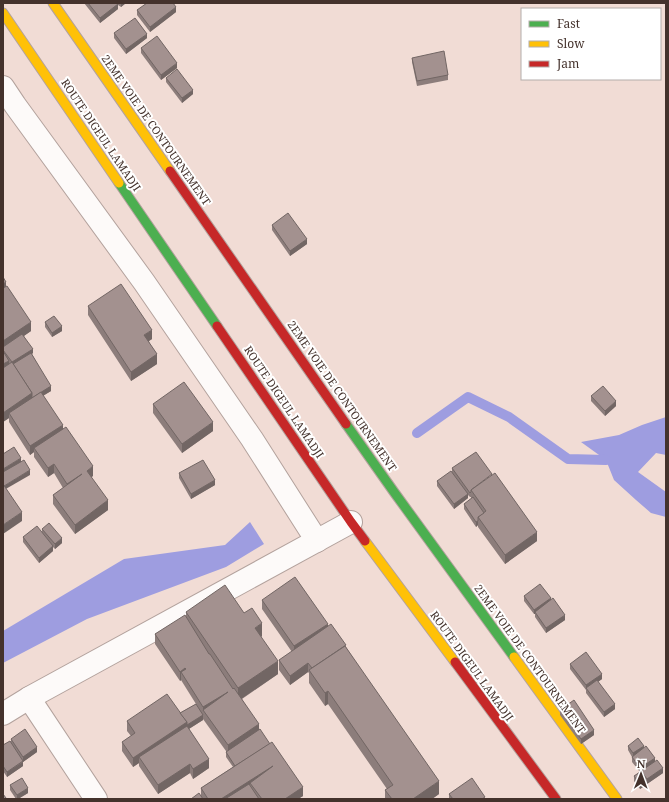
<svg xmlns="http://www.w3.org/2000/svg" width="669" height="802" viewBox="0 0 669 802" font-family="'Noto Serif',serif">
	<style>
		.water { fill: #9e9de0 }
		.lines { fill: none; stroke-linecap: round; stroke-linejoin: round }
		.stream { stroke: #9e9de0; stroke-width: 10 }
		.street-casing { stroke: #b3a29d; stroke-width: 24 }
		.fast-casing { stroke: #b3a29d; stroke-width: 11 }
		.slow-casing { stroke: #b3a29d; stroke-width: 11 }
		.jam-casing { stroke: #b3a29d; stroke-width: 11 }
		.street { stroke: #fdfaf9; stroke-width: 22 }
		.fast { stroke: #4caf50; stroke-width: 9 }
		.slow { stroke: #ffc107; stroke-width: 9 }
		.jam { stroke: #c62828; stroke-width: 9 }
		.wall { fill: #8c7d7b }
		.shaded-wall { fill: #726664 }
		.building { fill: #a3918f; stroke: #726664 }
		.labels { text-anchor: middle; stroke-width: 4; stroke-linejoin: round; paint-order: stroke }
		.street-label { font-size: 11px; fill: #44322c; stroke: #fff }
	</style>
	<rect width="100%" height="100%" fill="#f1dcd5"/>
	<g class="water">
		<path d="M666,417V455L656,453L638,472L666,492V517L651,513L636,500L614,480L606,460L581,442L619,435L642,425Z"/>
		<path d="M250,522L264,544L226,567L87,619L3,663V631L124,559L225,545Z"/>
	</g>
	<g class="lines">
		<path class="stream" d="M417,433L468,397L509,417L568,459L606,460"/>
		<g class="street-casing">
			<g id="street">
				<path d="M3,87L15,105L144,282L252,439L317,541"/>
				<path d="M29,698L96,799"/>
				<path d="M3,714L29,698L351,522"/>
			</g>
		</g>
		<g class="fast-casing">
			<g id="fast">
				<path d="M119,183L217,326"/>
				<path d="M346,424L394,492L514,657"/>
			</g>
		</g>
		<g class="slow-casing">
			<g id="slow">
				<path d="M53,3L170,171"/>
				<path d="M3,13L119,183"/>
				<path d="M365,541L455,662"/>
				<path d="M514,657L617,799"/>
			</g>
		</g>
		<g class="jam-casing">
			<g id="jam">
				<path d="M170,171L346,424"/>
				<path d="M217,326L351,522L365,541"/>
				<path d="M455,662L556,799"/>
			</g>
		</g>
		<use href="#street" class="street"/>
		<use href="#fast" class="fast"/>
		<use href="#slow" class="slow"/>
		<use href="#jam" class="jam"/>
	</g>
	<g class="wall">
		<path d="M84,3H126L121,7L118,5V9L100,23Z"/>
		<path d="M137,10L176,12L150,32L137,15Z"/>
		<path d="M114,33L147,38L126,54L114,38Z"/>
		<path d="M141,48L177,68L161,80L141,53Z"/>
		<path d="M412,58L448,75V80L417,86L412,62Z"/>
		<path d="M166,78L193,94L182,103L166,82Z"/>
		<path d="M272,225L307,244L290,256L272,230Z"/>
		<path d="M3,277L6,286L31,331L24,336L33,353L32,354L51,391L43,396L63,429L93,476L91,477L108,510L75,534L53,504V495L63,488L54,473L48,477L34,457V452L30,455L9,422V418L3,422Z"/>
		<path d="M88,306L152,339L149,341L157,364L131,381L88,315Z"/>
		<path d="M45,322L62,331L52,337L45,327Z"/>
		<path d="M591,396L616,406L605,416L591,401Z"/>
		<path d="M153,404L213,431L182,453L153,413Z"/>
		<path d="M452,468L537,541L505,564L478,527V525L476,527L464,509V504L471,499V497H470L468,495V498L454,509L437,486V481L452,472Z"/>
		<path d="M179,473L215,485L191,499L179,478Z"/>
		<path d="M42,529L62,543L55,549L53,547V551L39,563L23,542V537L42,532Z"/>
		<path d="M524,596L551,600L565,620L546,633L535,617V614H534L524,601Z"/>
		<path d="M262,600L328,627L346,647L439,794L432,799H385V790L387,789L328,704L325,706L309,683V673L308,672L290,685L279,670V660L292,652L262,609Z"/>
		<path d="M186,612L244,613L262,636L261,637L278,674L242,699L259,729L303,796L298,799H191L201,795V788L233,767L226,757V751L203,719V716V720L189,729L209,768L193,779L190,773L158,794L139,766V763L133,767L122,751V742L131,736L127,731V721L180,713L196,704L181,680L180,681L155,644V634L186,616Z"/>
		<path d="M570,664L602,679L598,682L615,709L604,717L586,693V690L570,669Z"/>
		<path d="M560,710L594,735L581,744L560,715Z"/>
		<path d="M11,739L37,752L23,762V766L7,777L3,771V745L11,741Z"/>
		<path d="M628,746L644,748L663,773L647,784L646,782V785L640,789L634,781V776L640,772L632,762V757L628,750Z"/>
		<path d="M10,785L28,793L18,799H16L10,790Z"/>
		<path d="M449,794L485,799H449Z"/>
	</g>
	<g class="shaded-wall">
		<path d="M121,3H126L121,7Z"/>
		<path d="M118,4V9L100,23V18Z"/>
		<path d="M176,7V12L150,32V27Z"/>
		<path d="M147,34V38L126,54V49Z"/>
		<path d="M177,63V68L161,80V75Z"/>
		<path d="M193,90V94L182,103V98Z"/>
		<path d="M307,239V244L290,256V251Z"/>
		<path d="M6,282V291L3,294V284Z"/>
		<path d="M31,322V331L3,350V341Z"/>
		<path d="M62,326V331L52,337V333Z"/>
		<path d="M152,330V339L144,344V335Z"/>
		<path d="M33,349V353L13,366L12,362Z"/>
		<path d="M157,354V364L131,381V372Z"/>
		<path d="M9,361V370L3,374V364Z"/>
		<path d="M51,386V391L32,402L9,413V418L3,422V413L32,393Z"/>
		<path d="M616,401V406L605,416V411Z"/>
		<path d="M213,422V431L182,453V444Z"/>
		<path d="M63,425V435L34,448V452L30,455V446Z"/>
		<path d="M21,458V463L3,474V469Z"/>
		<path d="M54,464V473L48,477V468Z"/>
		<path d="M93,466V476L87,480V471Z"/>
		<path d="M30,470V475L4,490V486Z"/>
		<path d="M82,474V483L67,493V484Z"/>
		<path d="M215,480V485L191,499V494Z"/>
		<path d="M468,494V498L454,509V504Z"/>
		<path d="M108,500V510L75,534V525Z"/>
		<path d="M22,512V521L3,534V525Z"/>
		<path d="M478,521V525L476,527V522Z"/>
		<path d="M537,532V541L505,564V555Z"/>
		<path d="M62,538V543L55,549V544Z"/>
		<path d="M53,546V551L39,563V558Z"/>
		<path d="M551,598V603L535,612V614H534V610Z"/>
		<path d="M565,615V620L546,633V628Z"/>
		<path d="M262,623V636L255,641V628Z"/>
		<path d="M328,624V633L294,656V646Z"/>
		<path d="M278,661V674L238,701V688Z"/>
		<path d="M308,663V672L290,685V676Z"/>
		<path d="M185,668V678L181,672V680L180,681V672Z"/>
		<path d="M602,674V679L587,689L586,688V690V685Z"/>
		<path d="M328,691V704L325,706V693Z"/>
		<path d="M228,692L203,710V716V707Z"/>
		<path d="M615,704V709L604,717V712Z"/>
		<path d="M203,715V720L187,730V725Z"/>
		<path d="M187,722V731L139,757V763L133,767V758Z"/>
		<path d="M259,724V733L228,754V745Z"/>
		<path d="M594,730V735L581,744V739Z"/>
		<path d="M644,746V751L633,758V753Z"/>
		<path d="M37,747V752L23,762V766L7,777V772L23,762V757Z"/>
		<path d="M655,758V762L640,773V768Z"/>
		<path d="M209,759V768L193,779V769Z"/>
		<path d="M190,764V773L158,794V785Z"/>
		<path d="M273,766L250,783V789L235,799H221Z"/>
		<path d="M663,768V773L647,784V779Z"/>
		<path d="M646,780V785L640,789V784Z"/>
		<path d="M439,781V794L432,799H413Z"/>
		<path d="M303,787V796L298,799H285Z"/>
		<path d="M28,788V793L18,799H17V795Z"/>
	</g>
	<g class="building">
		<path d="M88,3H118V4L100,18Z"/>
		<path d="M147,3H173L176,7L150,27L137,10Z"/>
		<path d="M135,18L147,34L126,49L114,33Z"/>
		<path d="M157,36L177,63L161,75L141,48Z"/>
		<path d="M444,51L448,75L417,81L412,58Z"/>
		<path d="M177,69L193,90L182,98L166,78Z"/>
		<path d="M288,213L307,239L290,251L272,225Z"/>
		<path d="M3,277L6,282L3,284Z"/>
		<path d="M121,284L152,330L144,335L157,354L131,372L88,306Z"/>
		<path d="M7,286L31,322L3,341V288Z"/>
		<path d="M54,316L62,326L52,333L45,322Z"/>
		<path d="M22,334L33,349L12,362L3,350V347Z"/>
		<path d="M3,351L9,361L3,364Z"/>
		<path d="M31,353L51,386L32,398V393L13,364Z"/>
		<path d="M12,362L32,393L3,413V368Z"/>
		<path d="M184,382L213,422L182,444L153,404Z"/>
		<path d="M603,386L616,401L605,411L591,396Z"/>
		<path d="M41,392L63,425L30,446L9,413Z"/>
		<path d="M66,427L93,466L87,471L108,500L75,525L53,495L82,474L67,484L54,464L48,468L34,448Z"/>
		<path d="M14,447L21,458L3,469V454Z"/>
		<path d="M476,452L492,474L471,490V492L470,493L452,468Z"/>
		<path d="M24,460L30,470L4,486L3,483V472Z"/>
		<path d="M203,460L215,480L191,494L179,473Z"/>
		<path d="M451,471L468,494L454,504L437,481Z"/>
		<path d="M495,473L537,532L505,555L478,517L486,511L471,490Z"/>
		<path d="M3,484L22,512L3,525Z"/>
		<path d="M473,497L484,513L478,517V521L476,522L464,504Z"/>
		<path d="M49,523L62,538L55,544L42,529Z"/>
		<path d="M37,526L53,546L39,558L23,537Z"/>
		<path d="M295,577L328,624L294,646L262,600Z"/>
		<path d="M540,584L551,598L534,610L524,596Z"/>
		<path d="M225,585L244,613L252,608L262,623L255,628L278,661L238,688L186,612Z"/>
		<path d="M553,598L565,615L546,628L535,612Z"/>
		<path d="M185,615L209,654H210L233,689L234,688L259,724L228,745L203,710L228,692L203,707L181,672L186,669L185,668L180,672L155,634Z"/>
		<path d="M331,624L346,645L312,668L308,663L290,676L279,660Z"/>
		<path d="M345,646L439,781L413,799H392L385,790L393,785L328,691L325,693L309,670Z"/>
		<path d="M586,652L602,674L586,685L570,664Z"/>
		<path d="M597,680L615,704L604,712L586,688Z"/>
		<path d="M167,694L187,722L133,758L122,742L135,733L127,721Z"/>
		<path d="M574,700L594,730L581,739L560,710Z"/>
		<path d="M196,704L203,715L187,725V722L180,713Z"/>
		<path d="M187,726L209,759L193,769L190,764L158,785L139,757Z"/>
		<path d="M25,729L37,747L23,757L11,739Z"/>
		<path d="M260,729L270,744L235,766L226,752Z"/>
		<path d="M638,738L644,746L633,753L628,746Z"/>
		<path d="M10,741L23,761L7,772L3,766V745Z"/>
		<path d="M272,742L303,787L285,799H262L250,783L273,766L221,799H208L201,788Z"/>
		<path d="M646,746L655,758L640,768L632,757Z"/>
		<path d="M657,760L663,768L647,779L641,771Z"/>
		<path d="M640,772L646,780L640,784L634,776Z"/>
		<path d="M22,778L28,788L17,795L10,785Z"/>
		<path d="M472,778L485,797L482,799H453L449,794Z"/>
		<path d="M249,784L259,799H225Z"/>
		<path d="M199,793L203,799H191Z"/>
		<path d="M3,794L6,798L5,799H3Z"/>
	</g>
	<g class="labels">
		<g class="street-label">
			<text transform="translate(156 130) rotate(55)" y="4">2EME VOIE DE CONTOURNEMENT</text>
			<text transform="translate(101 135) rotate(56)" y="4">ROUTE DIGEUL LAMADJI</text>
			<text transform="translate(342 396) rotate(55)" y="4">2EME VOIE DE CONTOURNEMENT</text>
			<text transform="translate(284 402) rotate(56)" y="4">ROUTE DIGEUL LAMADJI</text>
			<text transform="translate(530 659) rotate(54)" y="4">2EME VOIE DE CONTOURNEMENT</text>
			<text transform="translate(472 666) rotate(54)" y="4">ROUTE DIGEUL LAMADJI</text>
		</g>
	</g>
	<rect width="669" height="802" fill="none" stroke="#44322c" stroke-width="8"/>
	<rect x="521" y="8" width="140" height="72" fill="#ffffff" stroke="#b4adab"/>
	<rect x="529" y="21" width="20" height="6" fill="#4caf50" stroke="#b4adab"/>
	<text x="557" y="28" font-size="12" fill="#44322c">Fast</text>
	<rect x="529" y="41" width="20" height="6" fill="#ffc107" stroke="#b4adab"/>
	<text x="557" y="48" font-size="12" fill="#44322c">Slow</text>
	<rect x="529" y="61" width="20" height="6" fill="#c62828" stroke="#b4adab"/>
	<text x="557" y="68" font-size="12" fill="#44322c">Jam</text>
	<g transform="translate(641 774) rotate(1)" stroke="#ffffff" stroke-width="3" paint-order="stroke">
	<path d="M0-3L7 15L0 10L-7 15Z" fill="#44322c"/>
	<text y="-6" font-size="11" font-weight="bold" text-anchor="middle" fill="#44322c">N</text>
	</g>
</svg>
